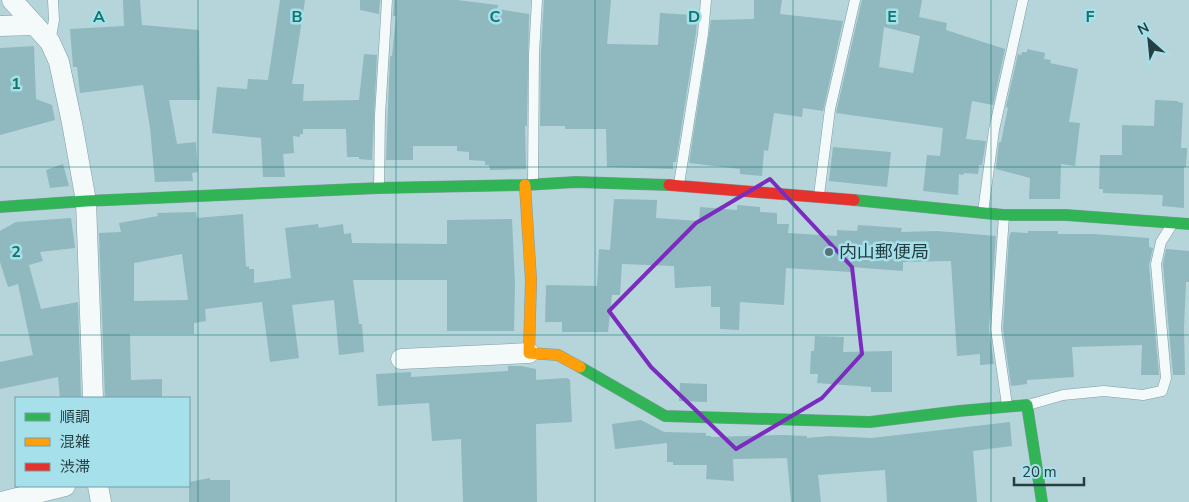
<svg xmlns="http://www.w3.org/2000/svg" width="1189" height="502" viewBox="0 0 1189 502" font-family="'Nunito Sans','Noto Sans JP',sans-serif">
	<style>
		.building { fill: #8fb8bf; fill-rule: evenodd }
		.lines { fill: none; stroke-linecap: round; stroke-linejoin: round }
		.lane-casing { stroke: #829ca1; stroke-width: 11 }
		.street-casing { stroke: #829ca1; stroke-width: 21 }
		.fast-casing { stroke: #829ca1; stroke-width: 12 }
		.slow-casing { stroke: #829ca1; stroke-width: 12 }
		.jam-casing { stroke: #829ca1; stroke-width: 12 }
		.lane { stroke: #f4f9fa; stroke-width: 10 }
		.street { stroke: #f4f9fa; stroke-width: 20 }
		.fast { stroke: #30b455; stroke-width: 11 }
		.slow { stroke: #ff9f0a; stroke-width: 11 }
		.jam { stroke: #e5322d; stroke-width: 11 }
		.marked { fill: none; stroke: #7b2cbf; stroke-width: 4; stroke-linejoin: round }
		.grid { fill: none; stroke: #0f766e; stroke-width: 1; stroke-opacity: 0.55 }
		.poi-dot { fill: #587378; stroke: #a5e0eb; stroke-width: 2 }
		.labels { text-anchor: middle; stroke-width: 5; stroke-linejoin: round; paint-order: stroke }
		.poi-label { font-size: 18px; fill: #263e42; stroke: #a5e0eb; text-anchor: start }
		.grid-label { font-size: 16px; text-anchor: middle; font-weight: bold; fill: #0f766e; stroke: #a5e0eb; stroke-width: 5; stroke-linejoin: round; paint-order: stroke }
	</style>
	<rect width="100%" height="100%" fill="#b5d5db"/>
	<g class="building">
		<path d="M123,0H140L142,25L199,30L200,100H169L177,144L196,142L198,172L192,173L193,181L155,182L150,128L143,85L80,93L77,67H73L70,29L124,26Z"/>
		<path d="M280,0H305L292,84H304L303,101L359,100L364,54L377,55L372,160L359,159V157H347L346,129H303V134H300V137L293,136L294,153L283,154L285,177H263L261,138L212,133L217,87L247,89L248,79L268,80Z"/>
		<path d="M360,0H380L379,14L360,10Z"/>
		<path d="M394,0H457L498,5L497,9L529,14L527,126H525L526,169L490,170L489,165H485V161L469,160V152L457,151V146H413V160H386L390,56H392L396,16H393Z"/>
		<path d="M544,0H611L607,44L658,45L660,13L694,15V21H697L696,33L676,162H673V169L607,167L606,129H565V126H540L541,54Z"/>
		<path d="M754,0H782L780,14L843,21L823,111L803,108L802,117L774,113L768,151L764,150L762,176L740,174V169L689,163L711,20L753,19L754,18Z"/>
		<path d="M862,0H922L919,17L947,23L946,30L1005,49L993,105L972,101L966,139L986,141L982,165H979L978,174L964,173L963,175L959,174L958,195L923,191L927,155L940,156L943,128L836,113ZM884,27L920,36L913,73L879,67Z"/>
		<path d="M34,46L36,99L52,105L55,120L0,135V48Z"/>
		<path d="M1027,49L1045,53L1044,59L1051,60L1050,63L1078,69L1069,122L1080,123L1075,166L1061,164L1060,199H1029L1030,178L996,169L999,142H1001L1008,108L1006,107L1018,54L1021,55L1022,52H1027Z"/>
		<path d="M1155,100L1178,101V102L1183,103L1181,148H1187L1186,167H1184V208L1162,206L1163,195L1103,193V189H1099L1100,155H1122V125L1154,126Z"/>
		<path d="M833,147L891,152L887,187L829,181Z"/>
		<path d="M63,164L69,186L50,188L46,170Z"/>
		<path d="M614,199L657,200L656,218L699,221L700,207L737,210V205L760,207V212L777,213V224H789L788,233L837,236V230L857,231L858,225L902,228L901,232L937,231L996,236L989,329L994,364L980,365V354L957,356L951,261L903,262V271L851,267V272L786,268L784,305L740,302L739,330L720,329V307H711V286L675,288L674,266L622,264L620,295H612L608,332H562V322H545L546,285L597,286L599,249L610,250Z"/>
		<path d="M196,212L197,218L243,214L246,267L249,266V269H254V283L291,278L285,228L318,224L319,228L343,224L344,234L351,233L352,243L447,244V220L512,219L515,285L514,331H447V280H353L359,324H362L364,352L339,355L334,300L292,305L299,358L270,362L262,302L205,309L206,321L194,323V334H130L131,380L162,379V398H105L99,233L121,232L119,223L158,216L157,213ZM182,254L188,300L134,301V263Z"/>
		<path d="M71,218L75,248L40,252L43,261L29,265L41,309L78,302L81,398H60L58,377L0,389V362L33,355L18,284L8,287L0,262V231L16,222Z"/>
		<path d="M1028,231H1058V234H1093L1149,238V247L1153,248L1149,265L1159,375H1141L1142,345L1072,347L1074,377L1027,380V384L1011,386L1003,329L1009,237L1011,232L1028,233Z"/>
		<path d="M1166,249L1189,251V282H1186L1184,328L1185,375H1173L1163,264Z"/>
		<path d="M815,336L844,337L843,352L892,351V392H871V387L817,383L818,374H810L811,351H814Z"/>
		<path d="M508,366H521L536,369V380L567,378L570,380L572,422L536,424L537,502H463L461,439L432,441L429,403L378,406L376,374L411,372V377L508,371Z"/>
		<path d="M680,383L707,384V402L679,401Z"/>
		<path d="M641,420L664,432L706,433V436H711V437L782,435L807,436V438L829,436L872,438L1010,422L1012,446L973,451L977,502H887L885,470L818,475L821,502H791L787,458L733,459L734,481L706,479L707,465H673V462H667V443L615,449L612,424Z"/>
		<path d="M210,478V480H230V502H189V482Z"/>
	</g>
	<g class="lines">
		<g class="lane-casing">
			<g id="lane">
				<path d="M50,42L54,20L53,0"/>
				<path d="M533,184L534,54L537,0"/>
				<path d="M679,184L703,34L706,0"/>
				<path d="M379,187L380,115L387,0"/>
				<path d="M819,195L830,109L855,0"/>
				<path d="M983,212L994,130L1023,0"/>
				<path d="M1004,216L996,329L1007,405"/>
				<path d="M1028,405L1063,395L1104,391L1143,395L1162,391L1166,378L1156,264L1161,242L1171,226"/>
			</g>
		</g>
		<g class="street-casing">
			<g id="street">
				<path d="M12,0L50,42L59,62L72,123L86,201L93,398"/>
				<path d="M0,26L35,25"/>
				<path d="M401,359L529,353"/>
				<path d="M98,486L101,502"/>
				<path d="M1,502L65,486"/>
			</g>
		</g>
		<g class="fast-casing">
			<g id="fast">
				<path d="M854,200L1004,215H1066L1189,224"/>
				<path d="M0,207L86,201L379,188L525,185L576,182L669,185"/>
				<path d="M580,367L665,416L870,422L959,411L1027,405L1042,502"/>
			</g>
		</g>
		<g class="slow-casing">
			<path id="slow" d="M525,185L531,280L529,353L558,355L580,367"/>
		</g>
		<g class="jam-casing">
			<path id="jam" d="M669,185L854,200"/>
		</g>
		<use href="#lane" class="lane"/>
		<use href="#street" class="street"/>
		<use href="#fast" class="fast"/>
		<use href="#slow" class="slow"/>
		<use href="#jam" class="jam"/>
	</g>
	<path class="marked" d="M770,179L852,267L862,354L822,398L736,449L651,367L609,311L696,223Z"/>
	<path class="grid" d="M198,0V502M396,0V502M595,0V502M793,0V502M991,0V502M0,167H1189M0,335H1189"/>
	<circle class="poi-dot" cx="829" cy="252" r="5"/>
	<g class="labels">
		<g class="poi-label">
			<text x="839" y="258">内山郵便局</text>
		</g>
	</g>
	<g class="grid-label">
		<text x="99" y="22">A</text>
		<text x="297" y="22">B</text>
		<text x="495" y="22">C</text>
		<text x="694" y="22">D</text>
		<text x="892" y="22">E</text>
		<text x="1090" y="22">F</text>
		<text x="16" y="89">1</text>
		<text x="16" y="257">2</text>
	</g>
	<rect x="15" y="397" width="175" height="90" fill="#a5e0eb" stroke="#729fa7"/>
	<rect x="25" y="413" width="25" height="8" fill="#30b455" stroke="#729fa7"/>
	<text x="60" y="422" font-size="15" fill="#263e42">順調</text>
	<rect x="25" y="438" width="25" height="8" fill="#ff9f0a" stroke="#729fa7"/>
	<text x="60" y="447" font-size="15" fill="#263e42">混雑</text>
	<rect x="25" y="463" width="25" height="8" fill="#e5322d" stroke="#729fa7"/>
	<text x="60" y="472" font-size="15" fill="#263e42">渋滞</text>
	<g transform="translate(1149 40) rotate(333)" stroke="#a5e0eb" stroke-width="4" paint-order="stroke">
	<path d="M0-4L9 19L0 12L-9 19Z" fill="#263e42"/>
	<text y="-8" font-size="14" font-weight="bold" text-anchor="middle" fill="#263e42">N</text>
	</g>
	<path d="M1014 477v8h70v-8" fill="none" stroke="#263e42" stroke-width="2.5"/>
	<text x="1022" y="477" font-size="15" fill="#263e42" stroke="#a5e0eb" stroke-width="4" paint-order="stroke">20 m</text>
</svg>
